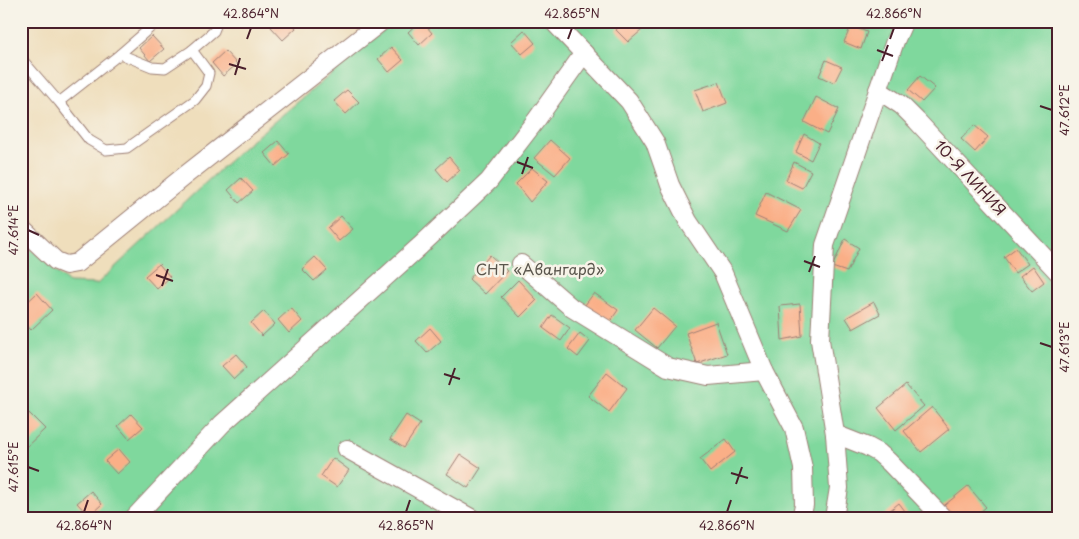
<svg xmlns="http://www.w3.org/2000/svg" width="1079" height="539" viewBox="0 0 1079 539" font-family="'Playpen Sans',sans-serif">
	<style>
		.green { fill: #7fd89d; stroke: #647c64 }
		.building { fill: #faaf87 }
		.lines { fill: none; stroke-linecap: round; stroke-linejoin: round }
		.service-casing { stroke: #9c7e74; stroke-width: 11 }
		.minor-casing { stroke: #9c7e74; stroke-width: 20 }
		.service { stroke: #fff; stroke-width: 9 }
		.minor { stroke: #fff; stroke-width: 18 }
		.ticks { fill: none; stroke: #4a1f2b; stroke-width: 2 }
		.labels { text-anchor: middle; stroke-width: 5; stroke-linejoin: round; paint-order: stroke }
		.street-label { font-size: 15px; fill: #4a1f2b; stroke: #f7f3e8 }
		.park-label { font-size: 15px; fill: #5a564d; stroke: #f7f3e8 }
		.neatline { fill: none; stroke: #4a1f2b; stroke-width: 2 }
		.ticks-label { font-size: 12px; text-anchor: middle; fill: #4a1f2b }
	</style>
	<rect width="100%" height="100%" fill="#f7f3e8"/>
	<filter id="ink" filterUnits="userSpaceOnUse"><feTurbulence type="fractalNoise" baseFrequency=".02" numOctaves="2"/><feDisplacementMap in="SourceGraphic" scale="10" xChannelSelector="R" yChannelSelector="G"/><feConvolveMatrix kernelMatrix="1 2 1 2 8 2 1 2 1" color-interpolation-filters="sRGB"/></filter>
	<filter id="wash" filterUnits="userSpaceOnUse"><feTurbulence type="fractalNoise" baseFrequency=".0096" numOctaves="4" result="noise"/><feDisplacementMap in="SourceGraphic" scale="20" xChannelSelector="R" yChannelSelector="G"/><feGaussianBlur stdDeviation="1.12" result="paint"/><feColorMatrix in="noise" values="0 0 0 0 0 0 0 0 0 0 0 0 0 0 0 0 0 1.4 0 .05"/><feComposite in="paint" operator="in"/></filter>
	<g filter="url(#wash)">
		<rect width="100%" height="100%" fill="#efdebc"/>
		<path class="green" d="M395,21H1058V518H21V240L69,283L97,284L245,146Z"/>
		<g id="blocks">
			<g class="building">
				<path d="M278,21H290L296,28L283,40L271,27Z"/>
				<path d="M420,21H422L432,33L419,45L408,32Z"/>
				<path d="M623,21H633L642,30L628,42L616,30Z"/>
				<path d="M851,26L867,32L861,49L844,42Z"/>
				<path d="M524,30L535,43L522,54L511,42Z"/>
				<path d="M152,36L164,49L150,61L139,48Z"/>
				<path d="M391,47L403,60L389,72L378,59Z"/>
				<path d="M225,51L237,64L223,76L212,63Z"/>
				<path d="M826,60L842,67L834,83L819,76Z"/>
				<path d="M920,76L935,88L922,102L908,90Z"/>
				<path d="M719,82L727,103L703,112L695,90Z"/>
				<path d="M347,90L359,102L346,114L334,101Z"/>
				<path d="M816,97L839,109L827,134L804,122Z"/>
				<path d="M974,125L988,137L975,152L961,139Z"/>
				<path d="M804,134L819,143L811,160L796,152Z"/>
				<path d="M550,140L570,158L555,175L534,158Z"/>
				<path d="M278,141L289,154L275,166L264,153Z"/>
				<path d="M449,157L460,170L447,182L436,169Z"/>
				<path d="M794,162L811,171L802,188L786,180Z"/>
				<path d="M532,168L548,181L530,202L516,184Z"/>
				<path d="M241,178L253,191L239,203L228,190Z"/>
				<path d="M766,192L801,210L788,231L755,216Z"/>
				<path d="M341,216L353,229L339,241L328,228Z"/>
				<path d="M845,239L859,248L847,272L832,267Z"/>
				<path d="M1016,248L1028,264L1015,273L1004,257Z"/>
				<path d="M490,255L507,271L485,294L469,279Z"/>
				<path d="M315,257L327,270L314,281L302,269Z"/>
				<path d="M159,264L170,277L157,289L145,276Z"/>
				<path d="M1033,266L1044,282L1032,291L1020,276Z"/>
				<path d="M518,280L537,300L520,317L501,297Z"/>
				<path d="M37,293L52,310L31,330L21,319V308Z"/>
				<path d="M594,293L618,310L607,326L582,309Z"/>
				<path d="M874,302L880,314L853,329L846,318Z"/>
				<path d="M800,304L802,336L782,340L780,306Z"/>
				<path d="M291,308L302,321L289,333L278,320Z"/>
				<path d="M653,308L675,326L657,348L635,330Z"/>
				<path d="M264,311L275,324L262,336L251,323Z"/>
				<path d="M552,315L570,328L561,341L543,328Z"/>
				<path d="M716,322L727,354L697,364L686,333Z"/>
				<path d="M430,328L441,341L427,353L416,341Z"/>
				<path d="M580,333L590,341L578,357L568,349Z"/>
				<path d="M236,354L247,367L234,379L222,366Z"/>
				<path d="M607,372L627,388L609,412L588,396Z"/>
				<path d="M906,385L924,406L896,430L878,408Z"/>
				<path d="M932,407L949,429L921,452L904,431Z"/>
				<path d="M29,413L45,429L24,449L21,446V421Z"/>
				<path d="M131,414L143,427L129,439L118,426Z"/>
				<path d="M406,415L420,424L404,448L390,439Z"/>
				<path d="M726,439L735,452L710,472L700,459Z"/>
				<path d="M119,449L130,462L117,474L105,461Z"/>
				<path d="M460,454L481,468L468,488L447,474Z"/>
				<path d="M333,458L349,470L337,487L321,476Z"/>
				<path d="M968,486L986,507L973,518H947L940,509Z"/>
				<path d="M91,491L102,504L89,516L77,503Z"/>
				<path d="M899,503L908,515L904,518H885L883,516Z"/>
			</g>
		</g>
	</g>
	<g filter="url(#ink)">
		<use href="#blocks" fill-opacity="0" stroke="#9c7e74" stroke-width="1"/>
		<g class="lines">
			<g class="service-casing">
				<g id="service">
					<path d="M192,50L214,31L218,21"/>
					<path d="M120,54L158,21"/>
					<path d="M21,58L59,102L89,140L106,150L127,148L195,100L206,86L209,73L192,50L165,68L152,67L120,54L59,102"/>
				</g>
			</g>
			<g class="minor-casing">
				<g id="minor">
					<path d="M553,21L629,101L655,142L670,185L688,221L723,273L764,371L794,428L803,468L804,505L801,518"/>
					<path d="M878,90L901,105L917,121L1058,272"/>
					<path d="M21,228L56,261L66,265L77,263L183,177L382,21"/>
					<path d="M521,264L572,308L668,367L708,376L764,371"/>
					<path d="M835,434L868,447L879,453L889,462L943,518"/>
					<path d="M347,449L471,518"/>
					<path d="M134,518L222,424L420,246L489,181L537,119L584,53"/>
					<path d="M834,518L839,488L835,434L820,340L825,245L895,41L904,21"/>
				</g>
			</g>
			<use href="#service" class="service"/>
			<use href="#minor" class="minor"/>
		</g>
	</g>
	<path class="ticks" d="M247,39L251,28M568,39L572,28M890,39L894,28M877,50L893,56M882,61L888,45M229,64L246,69M235,75L240,58M1040,106L1052,110M517,162L533,168M522,174L528,157M28,230L39,235M804,261L820,267M809,272L815,256M156,275L173,281M162,286L168,269M1040,343L1052,347M444,374L460,379M449,385L455,368M28,467L39,471M731,473L748,478M736,484L742,467M84,512L88,500M406,512L410,500M727,512L731,500"/>
	<g class="labels">
		<g class="street-label">
			<text transform="translate(970 178) rotate(47)" y="5">10-Я ЛИНИЯ</text>
		</g>
		<g class="park-label">
			<text x="540" y="275">СНТ «Авангард»</text>
		</g>
	</g>
	<rect width="1079" height="539" fill="none" stroke="#f7f3e8" stroke-width="55"/>
	<rect x="28" y="28" width="1024" height="484" class="neatline"/>
	<g class="ticks-label">
		<text x="251" y="18">42.864°N</text>
		<text x="572" y="18">42.865°N</text>
		<text x="894" y="18">42.866°N</text>
		<text transform="translate(1065 110) rotate(-90)" y="4">47.612°E</text>
		<text transform="translate(14 230) rotate(-90)" y="4">47.614°E</text>
		<text transform="translate(1065 347) rotate(-90)" y="4">47.613°E</text>
		<text transform="translate(14 467) rotate(-90)" y="4">47.615°E</text>
		<text x="84" y="530">42.864°N</text>
		<text x="406" y="530">42.865°N</text>
		<text x="727" y="530">42.866°N</text>
	</g>
</svg>
